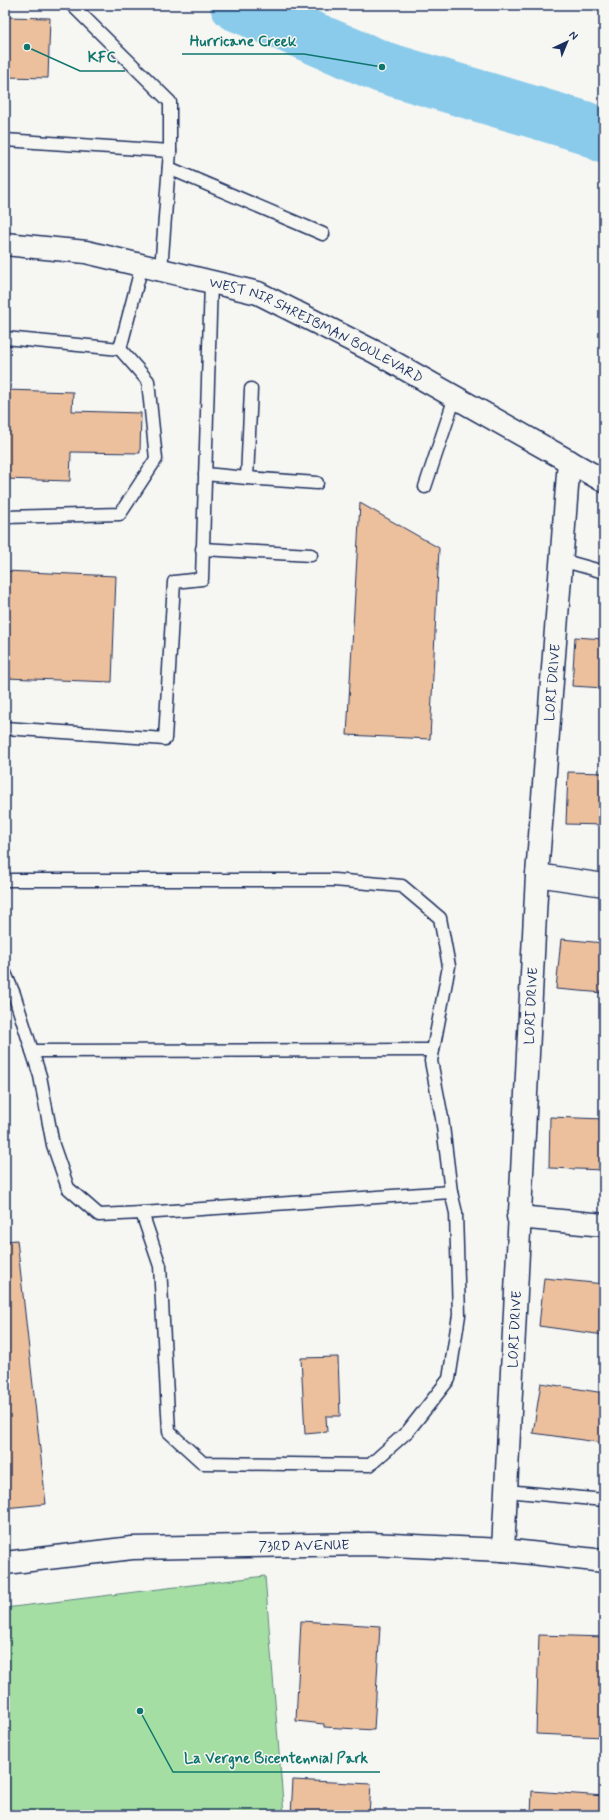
<svg xmlns="http://www.w3.org/2000/svg" width="609" height="1820" viewBox="0 0 609 1820" font-family="Mynerve,sans-serif">
	<style>
		.green { fill: #a4dea3; stroke: #608680 }
		.lines { fill: none; stroke-linecap: round; stroke-linejoin: round }
		.river { stroke: #8acbeb; stroke-width: 52 }
		.building { fill: #ecc09c; stroke: #1b2f5e }
		.lane-casing { stroke: #1b2f5e; stroke-width: 15 }
		.street-casing { stroke: #1b2f5e; stroke-width: 25 }
		.secondary-casing { stroke: #1b2f5e; stroke-width: 25 }
		.lane { stroke: #f6f6f2; stroke-width: 12 }
		.street { stroke: #f6f6f2; stroke-width: 22 }
		.secondary { stroke: #f6f6f2; stroke-width: 22 }
		.labels { text-anchor: middle; stroke-width: 3; stroke-linejoin: round; paint-order: stroke }
		.street-label { font-size: 14px; fill: #1b2f5e; stroke: #f6f6f2 }
		.leader { fill: none; stroke: #0f766e; stroke-width: 1.5 }
		.callout-dot { fill: #0f766e; stroke: #f6f6f2; stroke-width: 1.5 }
		.callout-label { font-size: 15px; text-anchor: middle; font-weight: bold; fill: #0f766e; stroke: #f6f6f2; stroke-width: 3; stroke-linejoin: round; paint-order: stroke }
	</style>
	<rect width="100%" height="100%" fill="#f6f6f2"/>
	<filter id="ink" filterUnits="userSpaceOnUse"><feTurbulence type="fractalNoise" baseFrequency=".025" numOctaves="2"/><feDisplacementMap in="SourceGraphic" scale="8" xChannelSelector="R" yChannelSelector="G"/><feConvolveMatrix kernelMatrix="1 2 1 2 8 2 1 2 1" color-interpolation-filters="sRGB"/></filter>
	<g filter="url(#ink)">
		<path class="green" d="M265,1576L284,1815H5V1608Z"/>
		<g class="lines">
			<path class="river" d="M236,5L382,67L584,127L604,137"/>
		</g>
		<g class="building">
			<path d="M5,17L50,18L48,78L5,77Z"/>
			<path d="M5,390L73,392L72,411L141,413L140,453L71,452L70,481L5,479Z"/>
			<path d="M360,503L439,548L430,739L347,735Z"/>
			<path d="M5,571L116,576L112,682L5,678Z"/>
			<path d="M575,637L604,639V688L572,686Z"/>
			<path d="M568,772L604,773V825L566,824Z"/>
			<path d="M561,939L604,943V993L556,989Z"/>
			<path d="M550,1117L604,1119V1170L549,1168Z"/>
			<path d="M17,1240L46,1504L5,1508V1241Z"/>
			<path d="M544,1278L604,1284V1335L539,1326Z"/>
			<path d="M338,1357L340,1416H326L327,1432L305,1434L301,1358Z"/>
			<path d="M541,1383L604,1393V1443L533,1433Z"/>
			<path d="M301,1621L380,1626L374,1730L324,1727V1724L296,1721Z"/>
			<path d="M539,1635L604,1637V1737L536,1734Z"/>
			<path d="M293,1780L371,1784L369,1815H291Z"/>
			<path d="M532,1791L604,1796V1815H531Z"/>
		</g>
		<g class="lines">
			<g class="lane-casing">
				<g id="lane">
					<path d="M72,5L170,102V151"/>
					<path d="M5,140L170,151L161,270"/>
					<path d="M169,168L323,234"/>
					<path d="M5,338L120,349L142,265"/>
					<path d="M205,474L247,478L251,389"/>
					<path d="M247,478L317,483"/>
					<path d="M425,487L455,397"/>
					<path d="M5,517L120,514L156,459L148,381L120,349"/>
					<path d="M202,549L311,555"/>
					<path d="M561,560L604,572"/>
					<path d="M5,728L165,739L174,582L202,579L211,282"/>
					<path d="M5,880H334L402,886L440,918L449,966L431,1061L442,1118L451,1192L456,1213L459,1315L449,1379L408,1431L370,1465L203,1463L169,1432L160,1266L142,1213L99,1215L68,1188L53,1145L40,1076L14,994L5,973"/>
					<path d="M32,1051L433,1050"/>
					<path d="M142,1213L451,1192"/>
					<path d="M506,1491L604,1500"/>
				</g>
			</g>
			<g class="street-casing">
				<g id="street">
					<path d="M537,875L604,885"/>
					<path d="M518,1217L604,1225"/>
					<path id="s1" d="M503,1550L537,875L569,461"/>
					<path id="s2" d="M5,1563L132,1548L369,1544L503,1550L604,1561"/>
				</g>
			</g>
			<g class="secondary-casing">
				<g id="secondary">
					<path id="s3" d="M5,244L86,252L258,293L375,352L604,481"/>
				</g>
			</g>
			<use href="#lane" class="lane"/>
			<use href="#street" class="street"/>
			<use href="#secondary" class="secondary"/>
		</g>
	</g>
	<g class="labels">
		<g class="street-label">
			<text dy="5" stroke="none"><textPath href="#s3" startOffset="326">WEST NIR SHREIBMAN BOULEVARD</textPath></text>
			<text dy="5" stroke="none"><textPath href="#s1" startOffset="869">LORI DRIVE</textPath></text>
			<text dy="5" stroke="none"><textPath href="#s1" startOffset="545">LORI DRIVE</textPath></text>
			<text dy="5" stroke="none"><textPath href="#s1" startOffset="221">LORI DRIVE</textPath></text>
			<text dy="5" stroke="none"><textPath href="#s2" startOffset="300">73RD AVENUE</textPath></text>
		</g>
	</g>
	<path class="leader" d="M382 67L304 54H182M27 47L80 71H125M140 1711L173 1772H380"/>
	<g class="callout-dot">
		<circle cx="382" cy="67" r="4"/>
		<circle cx="27" cy="47" r="4"/>
		<circle cx="140" cy="1711" r="4"/>
	</g>
	<g class="callout-label">
		<text x="243" y="46">Hurricane Creek</text>
		<text x="102" y="62">KFC</text>
		<text x="276" y="1763">La Vergne Bicentennial Park</text>
	</g>
	<rect width="609" height="1820" fill="none" stroke="#f6f6f2" stroke-width="20"/>
	<rect x="10" y="10" width="589" height="1800" fill="none" stroke="#1b2f5e" stroke-width="1.5" filter="url(#ink)"/>
	<g transform="translate(567 42) rotate(44)" stroke="#f6f6f2" stroke-width="3" paint-order="stroke">
	<path d="M0-3L7 15L0 10L-7 15Z" fill="#1b2f5e"/>
	<text y="-6" font-size="11" font-weight="bold" text-anchor="middle" fill="#1b2f5e">N</text>
	</g>
</svg>
